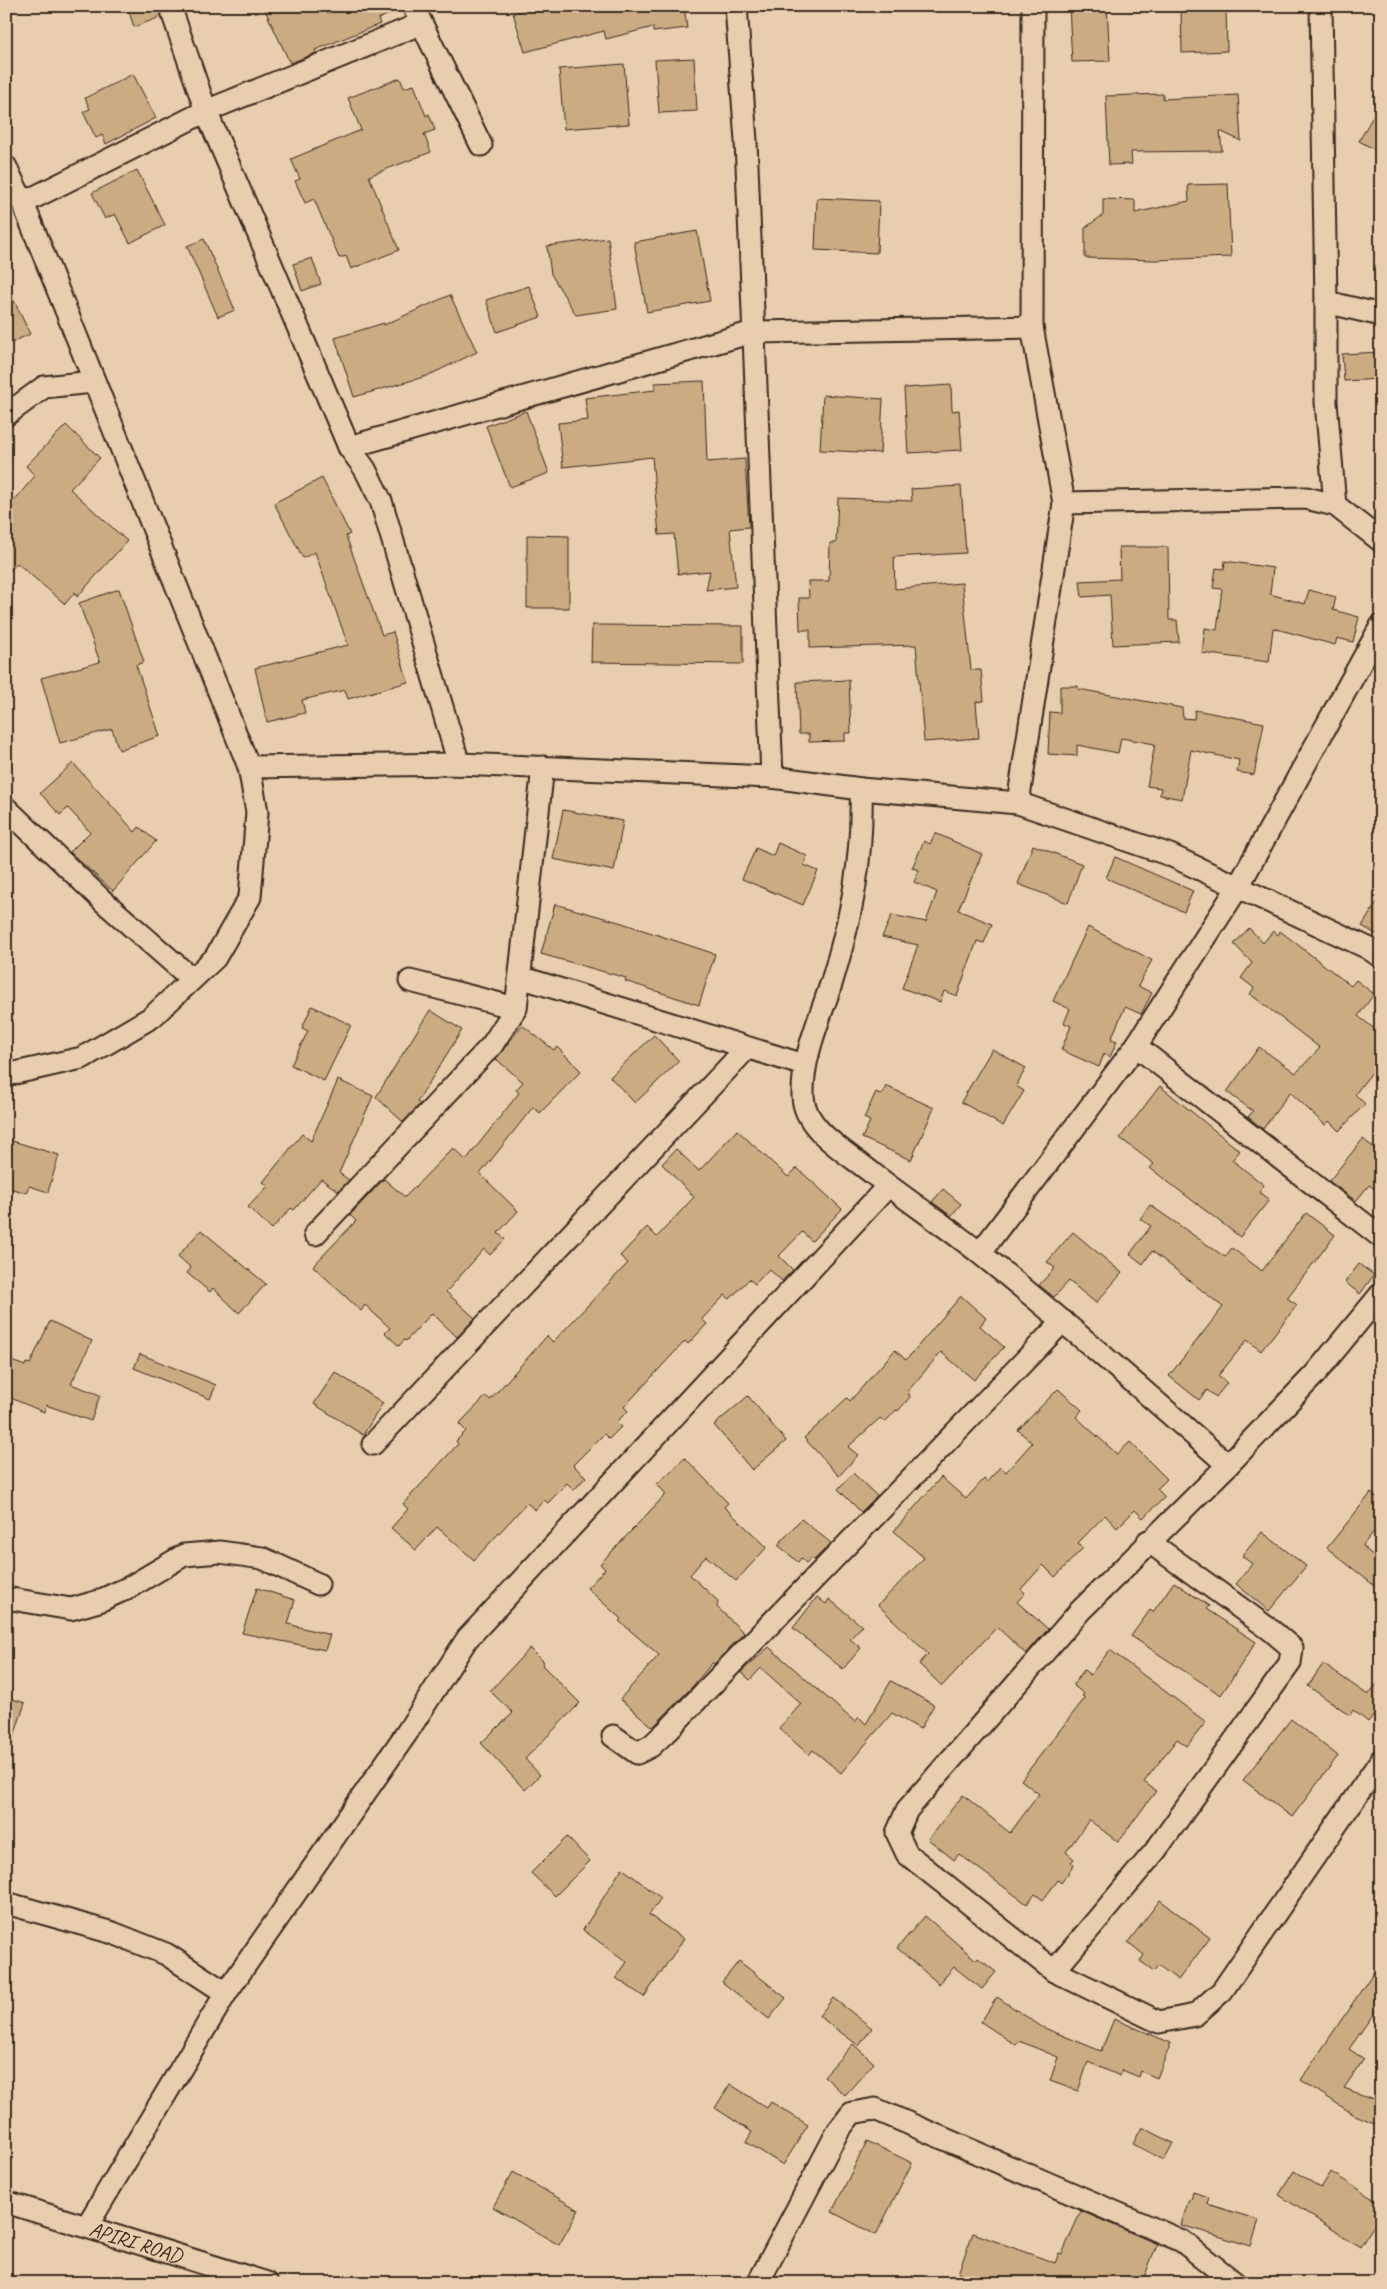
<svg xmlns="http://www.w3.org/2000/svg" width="1387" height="2289" viewBox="0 0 1387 2289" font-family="Caveat,sans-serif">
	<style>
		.building { fill: #cbab81; stroke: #3b2a1e }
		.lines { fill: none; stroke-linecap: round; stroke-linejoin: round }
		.minor-casing { stroke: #3b2a1e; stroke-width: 25 }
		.minor { stroke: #e8cdaf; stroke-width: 21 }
		.labels { text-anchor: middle; stroke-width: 4; stroke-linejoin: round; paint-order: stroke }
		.street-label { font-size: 21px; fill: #3b2a1e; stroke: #e8cdaf }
	</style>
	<rect width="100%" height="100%" fill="#e8cdaf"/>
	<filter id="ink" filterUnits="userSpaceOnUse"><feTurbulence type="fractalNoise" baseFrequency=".02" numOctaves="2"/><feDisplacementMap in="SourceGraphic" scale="10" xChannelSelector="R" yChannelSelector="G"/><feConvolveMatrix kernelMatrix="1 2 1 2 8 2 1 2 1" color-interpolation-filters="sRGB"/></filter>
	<g filter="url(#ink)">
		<g class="building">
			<path d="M127,6H153L158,18L134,27Z"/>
			<path d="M263,6H401V9L378,19L380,24L315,50L316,53L290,63Z"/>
			<path d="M537,6H684L687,28L653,32V27L606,39L604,31L525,52L513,13Z"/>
			<path d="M1069,6H1107L1110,61L1072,62Z"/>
			<path d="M1226,7L1227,51L1182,53L1181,8Z"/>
			<path d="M694,58L697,111L659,113L655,60Z"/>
			<path d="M624,64L629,124L564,129L559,69Z"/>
			<path d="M133,74L156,118L106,144L102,135L96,138L83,112L90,109L85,98Z"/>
			<path d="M400,78L404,88L414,85L426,116L429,114L435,130L424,134L431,152L369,176L399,250L351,269L346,256L339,258L314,199L305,203L295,181L300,179L291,159L361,130L348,98Z"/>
			<path d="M1163,94V99L1238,95L1241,141L1220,131L1222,151L1131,152L1132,164L1109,165L1106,96Z"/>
			<path d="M1381,102V153L1359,141Z"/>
			<path d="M137,170L165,225L130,243L115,214L105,219L92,193Z"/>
			<path d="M1228,184L1231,257L1155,260L1085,258V228L1103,215V199L1135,200V213L1189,201L1188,185Z"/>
			<path d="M817,198L879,201L877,253L815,250Z"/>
			<path d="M697,231L710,301L647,312L634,242Z"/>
			<path d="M608,238L617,309L576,315L551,274L547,246Z"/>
			<path d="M204,239L235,310L218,317L187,246Z"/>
			<path d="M312,258L321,284L302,291L293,264Z"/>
			<path d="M6,284L30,334L6,345Z"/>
			<path d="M529,286L541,317L497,332L486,300Z"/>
			<path d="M450,295L477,352L427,376L354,397L335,338L384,323V325Z"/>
			<path d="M1381,352V379L1344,381L1342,354Z"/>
			<path d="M704,381L707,462L745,459L749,527L730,529L736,587L706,590L710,571L678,574L674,534L659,535L652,457L563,467L558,423L588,420L585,398L655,390V383Z"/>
			<path d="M951,385L952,411L959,410L962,450L908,453L904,388Z"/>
			<path d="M823,395L883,399L880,453L820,450Z"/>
			<path d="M526,411L549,473L510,487L486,426Z"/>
			<path d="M66,425L100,458L70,489L127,541L77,597L75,592L65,604L17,563L6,575V510L35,476L26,466Z"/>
			<path d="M322,478L350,534L346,536L382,635L393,632L408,682L348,699L345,690L302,700L305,713L267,722L255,668L348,645L315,552L303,558L274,503Z"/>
			<path d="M961,486L966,553L894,557L895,589L962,583L971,670H981L984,701L976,702L979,738L924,742L916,645L810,648V630H800L799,598H809L808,581H829L830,543H836L838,498L912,501L911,489Z"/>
			<path d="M527,535L569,536V608H527Z"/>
			<path d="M1119,547H1168L1169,620H1177L1179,642L1113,645L1110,595L1082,597L1080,581L1120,579Z"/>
			<path d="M1225,561L1273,568L1270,594L1305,604L1309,590L1336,597L1333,610L1359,617L1353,642L1337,638L1335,645L1273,628L1269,662L1202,653L1205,628L1217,630L1222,589L1213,588L1216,568L1224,569Z"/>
			<path d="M119,589L144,662L136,665L160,736L119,750L112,729L60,743L41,678L100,662L79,603Z"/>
			<path d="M592,625L743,626V664L591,662Z"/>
			<path d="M849,680L851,733H845V741L809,742V734H799L797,682Z"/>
			<path d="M1060,686H1078V689L1182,708L1183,718L1194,719L1195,710L1264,723L1254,775L1237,772L1239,760L1191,750L1182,799L1160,795L1161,788L1147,786L1155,744L1121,738L1118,753L1077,745V756L1048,754L1050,712L1060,713Z"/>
			<path d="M73,763L135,832L139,827L156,841L113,891L70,852L90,832L68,808L60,815L40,793Z"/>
			<path d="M563,810L623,821L614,871L553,859Z"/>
			<path d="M935,833L982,854L958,910L992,924L984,943L977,941L957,996L944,991L940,1002L902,988L918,945L882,937L892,915L926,922L937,892L914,882L919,870L912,868L924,841L930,844Z"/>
			<path d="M778,843L807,856L804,865L818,871L803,905L742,879L756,848L773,856Z"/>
			<path d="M1033,845L1082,864L1068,903L1018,884Z"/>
			<path d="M1115,857L1193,891L1184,912L1106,878Z"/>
			<path d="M1381,896V937L1362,926Z"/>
			<path d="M555,904L619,922L715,954L699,1005L625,981L626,978L541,954Z"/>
			<path d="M1088,927L1152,960L1138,986L1152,993L1141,1014L1125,1007L1111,1039L1117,1041L1110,1057L1104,1054L1099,1067L1061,1050L1071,1026L1064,1023L1070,1009L1053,1001Z"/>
			<path d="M1249,928L1263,943L1273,931L1278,935L1280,931L1351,986L1356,980L1374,994L1358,1016L1381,1034V1061L1355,1094L1365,1104L1339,1131L1329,1121L1325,1125L1290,1092L1263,1129L1248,1117L1253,1111L1227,1092L1259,1047L1296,1073L1320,1048L1250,994L1254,988L1241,978L1252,963L1234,944Z"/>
			<path d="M312,1006L351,1025L324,1081L291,1065L308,1031L302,1028Z"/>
			<path d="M430,1010L462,1030L417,1102L420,1104L403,1122L376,1097Z"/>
			<path d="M522,1025L554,1050L557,1047L581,1071L540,1113L533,1107L480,1174L518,1211L498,1233L505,1239L490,1255L484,1249L446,1292L475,1318L457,1337L432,1313L406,1341L404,1340L399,1346L385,1333L390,1328L365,1305L361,1311L313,1266L356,1221L350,1215L384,1179L405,1197L453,1148L466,1160L519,1093L516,1090L523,1082L496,1059Z"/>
			<path d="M654,1035L679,1061L635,1103L610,1077Z"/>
			<path d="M992,1049L1026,1068L1016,1086L1024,1091L1003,1126L961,1102Z"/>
			<path d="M338,1080L373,1096L339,1173L349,1180L338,1191L321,1179L294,1210L291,1208L272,1229L248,1207L268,1186L263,1182L302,1134L311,1141Z"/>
			<path d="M886,1086L934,1108L911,1160L862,1138L870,1121L864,1118L876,1092L882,1095Z"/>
			<path d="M1160,1086L1240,1151L1232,1160L1264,1185L1259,1192L1269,1200L1240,1237L1150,1168L1154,1164L1120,1138Z"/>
			<path d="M737,1130L788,1177L797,1168L842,1209L812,1241L802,1232L779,1256L793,1270L782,1281L769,1269L755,1284L749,1279L730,1299L725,1295L702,1319L707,1324L688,1344L685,1341L624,1407L628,1411L616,1422L621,1427L609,1439L604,1434L573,1465L586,1477L574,1490L567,1483L548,1503L544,1500L535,1510L527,1503L474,1560L437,1527L416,1550L391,1528L408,1509L403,1504L458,1444L456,1441L466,1431L459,1424L486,1396L490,1400L547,1336L553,1342L628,1263L620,1256L647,1227L657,1237L694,1197L662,1164L676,1149L699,1171Z"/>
			<path d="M6,1139L59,1155L48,1192L29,1186L26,1193L6,1187Z"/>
			<path d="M1363,1139L1381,1154V1194L1369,1185L1356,1201L1329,1181Z"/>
			<path d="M943,1189L961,1204L951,1216L932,1202Z"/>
			<path d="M1150,1205L1225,1257L1232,1248L1262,1271L1306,1213L1335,1235L1287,1298L1297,1305L1261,1351L1247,1340L1218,1376L1227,1383L1216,1397L1207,1390L1199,1400L1169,1376L1223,1307L1152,1251L1143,1264L1130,1254L1151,1226L1140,1219Z"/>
			<path d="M201,1230L266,1284L239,1313L213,1288L210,1292L187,1273L191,1268L178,1256Z"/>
			<path d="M1073,1232L1122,1273L1096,1303L1069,1281L1054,1297L1039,1285L1055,1268L1047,1262Z"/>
			<path d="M1359,1264L1374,1275L1360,1294L1345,1282Z"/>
			<path d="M961,1296L986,1318L980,1326L1004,1347L974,1380L941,1352L908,1391L910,1397L898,1411L896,1410L885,1422L880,1418L848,1447L858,1455L839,1476L804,1438L847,1398L850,1401L895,1350L906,1360Z"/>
			<path d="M50,1321L92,1341L71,1384L100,1395L91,1421L46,1405L44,1412L6,1396V1359L25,1366L26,1363L30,1364Z"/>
			<path d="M140,1354L216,1385L210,1399L134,1368Z"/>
			<path d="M335,1372L383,1403L363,1435L314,1404Z"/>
			<path d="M1058,1389L1082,1410L1076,1417L1117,1454L1130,1442L1167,1479L1157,1489L1165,1497L1143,1518L1135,1510L1117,1528L1105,1515L1078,1543L1083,1548L1055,1577L1043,1565L1021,1589L1025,1593L1017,1602L1048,1629L1026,1654L997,1627L942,1686L919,1664L928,1654L878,1605L924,1558L894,1531L941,1477L966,1499L984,1479L987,1482L1000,1467L1006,1472L1032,1443L1018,1430Z"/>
			<path d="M748,1396L786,1441L752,1470L714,1425Z"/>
			<path d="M685,1458L728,1503L724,1507L767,1547L736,1581L706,1556L690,1575L718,1601L717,1607L744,1633L714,1664L712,1663L692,1687L653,1727L620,1699L659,1655L619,1621L621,1619L587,1588L605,1569L600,1564L666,1494L657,1484Z"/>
			<path d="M853,1473L877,1496L861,1512L838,1489Z"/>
			<path d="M1371,1493L1381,1501V1523L1362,1546L1381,1562V1591L1327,1548Z"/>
			<path d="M801,1519L831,1543L814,1560L811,1558L806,1563L801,1558L798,1562L778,1545Z"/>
			<path d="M1262,1532L1306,1566L1269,1611L1236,1584L1252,1564L1242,1556Z"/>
			<path d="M1174,1582L1209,1606L1206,1609L1256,1642L1221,1695L1131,1636L1150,1610L1153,1612Z"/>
			<path d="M257,1588L295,1600L288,1624L330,1635L325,1650L242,1633Z"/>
			<path d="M817,1597L826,1604L829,1599L862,1626L850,1639L861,1648L843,1669L793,1628Z"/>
			<path d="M769,1647L855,1722L859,1717L866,1724L891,1681L934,1705L920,1729L892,1713L841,1773L813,1750L809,1755L779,1728L801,1704L761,1668L750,1680L741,1672Z"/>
			<path d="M530,1648L544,1662L542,1665L580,1703L525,1759L540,1775L525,1790L481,1743L513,1713L490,1691Z"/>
			<path d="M1110,1650L1206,1722L1187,1746L1177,1739L1144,1782L1156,1791L1118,1842L1089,1820L1066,1852L1074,1859L1071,1862L1074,1865L1061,1883L1058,1880L1043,1900L1035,1894L1027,1904L959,1854L954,1860L928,1839L963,1795L1010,1833L1039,1794L1021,1780L1085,1698L1082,1696L1084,1694L1073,1685L1084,1670L1090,1675Z"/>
			<path d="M1323,1664L1368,1695L1381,1679V1723L1373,1716L1368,1722L1353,1710L1350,1715L1308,1686Z"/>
			<path d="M6,1697L25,1703L9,1751L6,1750Z"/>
			<path d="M1291,1719L1338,1756L1292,1817L1243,1780Z"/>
			<path d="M567,1837L590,1861L555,1896L531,1873Z"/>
			<path d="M622,1868L661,1898L649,1915L684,1939L644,1997L616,1978L627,1962L583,1930Z"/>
			<path d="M1160,1900L1210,1938L1178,1980L1158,1965L1154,1971L1140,1961L1144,1955L1128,1942Z"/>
			<path d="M925,1916L976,1960L978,1958L996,1972L982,1989L954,1967L939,1984L897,1948Z"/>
			<path d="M739,1961L786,1998L769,2019L722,1982Z"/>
			<path d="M1381,1961V2003L1349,2049L1364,2059L1344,2088L1381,2102V2112L1376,2124L1353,2114L1301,2080Z"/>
			<path d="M997,1997L1042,2027L1101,2051L1114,2019L1171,2043L1157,2078L1141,2071L1139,2077L1122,2070L1120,2076L1088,2062L1078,2091L1050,2081L1058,2057L1019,2041L1016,2045L981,2022Z"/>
			<path d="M833,1998L872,2028L859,2046L819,2016Z"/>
			<path d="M853,2044L874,2063L845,2095L824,2076Z"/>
			<path d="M730,2084L767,2108L771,2102L808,2125L783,2165L746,2142L752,2132L715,2108Z"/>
			<path d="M1142,2127L1173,2143L1164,2160L1133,2144Z"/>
			<path d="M867,2141L912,2163L876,2235L832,2212Z"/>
			<path d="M1294,2171L1321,2188L1331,2172L1381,2204V2214L1360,2247L1279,2195Z"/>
			<path d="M513,2172L579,2210L559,2245L493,2207Z"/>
			<path d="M1193,2192L1209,2197L1207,2204L1259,2220L1251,2246L1181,2225L1189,2199L1191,2200Z"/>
			<path d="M1081,2211L1157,2244L1142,2283H984L958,2273L973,2233L1055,2263L1059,2253L1062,2254Z"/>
		</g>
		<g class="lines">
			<g class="minor-casing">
				<g id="minor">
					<path d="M170,6L206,111L349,447L365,469L381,501L459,764"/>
					<path d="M413,6L481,145"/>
					<path d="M736,6L746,141L772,777"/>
					<path d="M1321,6L1326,302V402L1335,505"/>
					<path d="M6,167L23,203L249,767L257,812L250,897L215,958L152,1017L82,1058L6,1075"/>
					<path d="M23,203L206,111L420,24"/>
					<path d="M1326,302L1381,315"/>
					<path d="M6,415L44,387L93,382"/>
					<path d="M349,447L753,332L1032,327"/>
					<path d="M1064,503L1306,498L1335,505L1381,541"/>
					<path d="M249,767L459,764L772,777L861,789L1018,803L1170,855L1368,948L1381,957"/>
					<path d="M861,789C863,859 852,915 832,981C820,1019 802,1056 803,1096C804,1130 848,1153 872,1173C908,1201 946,1226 982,1255C1066,1322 1147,1394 1228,1465"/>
					<path d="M1018,803L1064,503L1032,327L1033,6"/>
					<path d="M6,808L103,901L192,979"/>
					<path d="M520,977L804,1065"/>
					<path d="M410,981L516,1008"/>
					<path d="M1136,1046L1381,1237"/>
					<path d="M315,1234L492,1045L516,1008L543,767"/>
					<path d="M980,1253L1136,1046L1238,887L1381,626"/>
					<path d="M1381,1294L1315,1374L1228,1465L1080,1611L907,1810L897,1833L907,1854L1054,1971L1159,2022L1195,2015L1222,1991L1381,1760"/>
					<path d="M373,1444L747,1048"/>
					<path d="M6,1598L71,1609L99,1601L130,1587L184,1555L220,1552L262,1558L318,1584"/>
					<path d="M613,1736L637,1753L651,1746L667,1731L1063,1321"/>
					<path d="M6,1903L113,1933L166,1954L226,1993"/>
					<path d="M1054,1971L1156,1850L1290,1663L1292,1648L1272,1631L1148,1541"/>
					<path id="s1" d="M6,2202L267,2283"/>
					<path d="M87,2226L226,1993L406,1734L467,1639L888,1186"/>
					<path d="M758,2283L838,2131L852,2113L875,2109L1182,2241L1235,2283"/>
				</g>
			</g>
			<use href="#minor" class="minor"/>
		</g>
	</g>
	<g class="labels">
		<g class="street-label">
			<text dy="7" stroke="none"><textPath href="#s1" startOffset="136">APIRI ROAD</textPath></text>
		</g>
	</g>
	<rect width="1387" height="2289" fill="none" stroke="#e8cdaf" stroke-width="25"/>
	<rect x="12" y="12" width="1362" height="2264" fill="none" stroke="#3b2a1e" stroke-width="2" filter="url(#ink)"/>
</svg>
